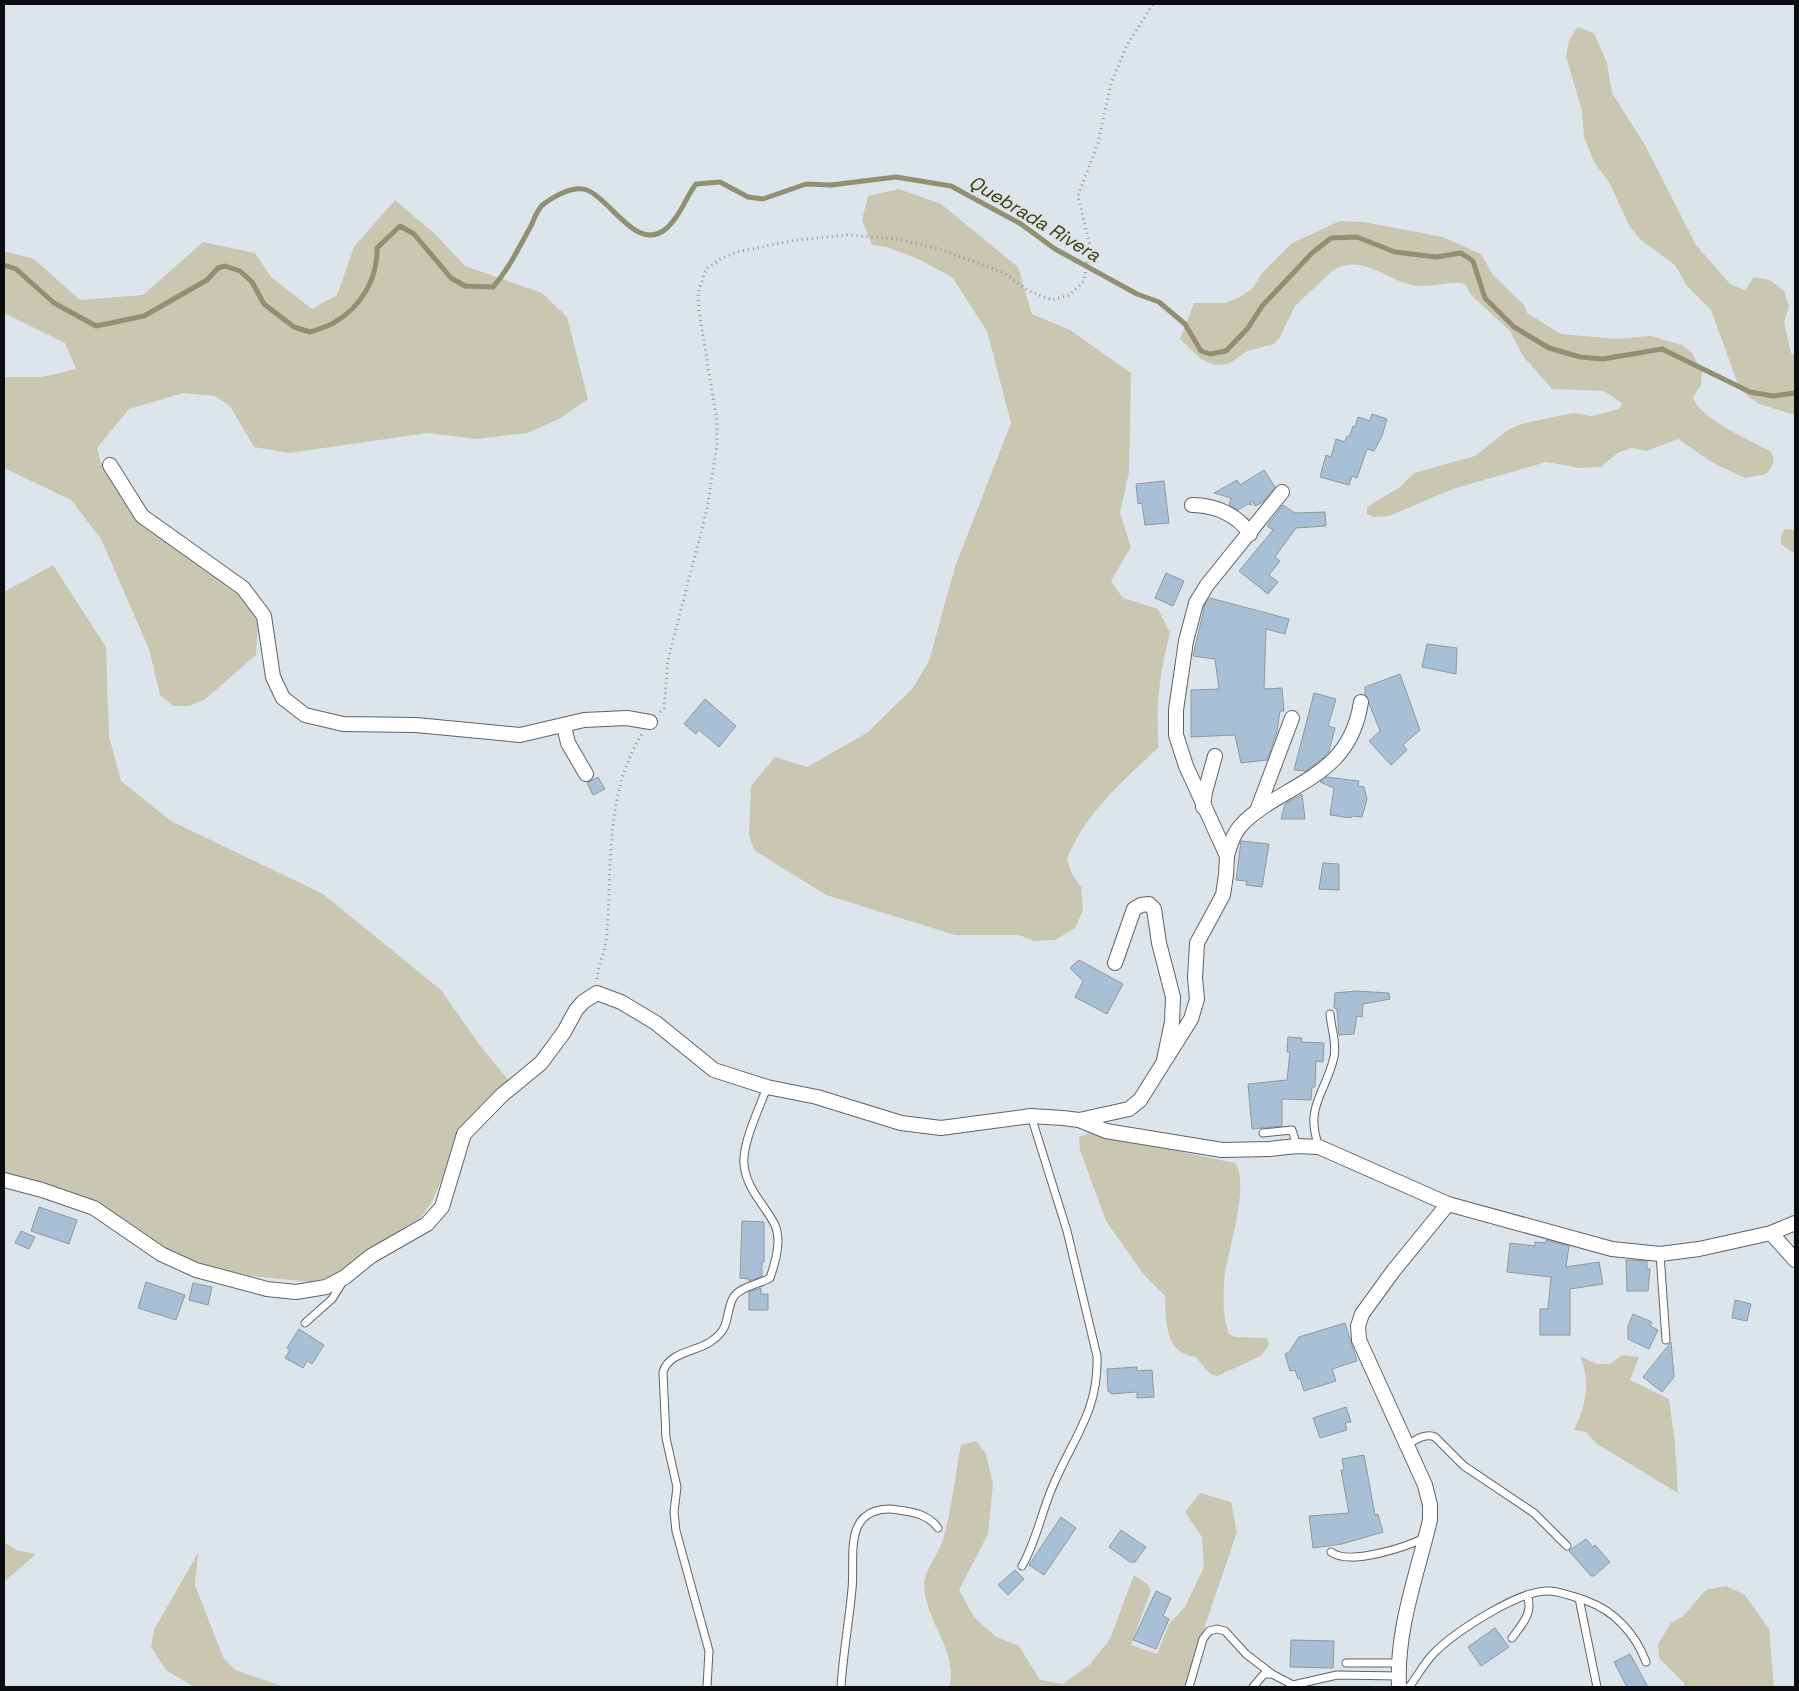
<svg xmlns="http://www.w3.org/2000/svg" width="1799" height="1691" viewBox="0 0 1799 1691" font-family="'Space Grotesk',sans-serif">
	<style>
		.green { fill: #c9c7b1 }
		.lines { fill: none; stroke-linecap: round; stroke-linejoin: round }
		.stream { stroke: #929073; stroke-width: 5 }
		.building { fill: #a8c0d5; stroke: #90989f }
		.lane-casing { stroke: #5d646a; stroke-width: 9 }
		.street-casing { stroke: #5d646a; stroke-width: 16 }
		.path { stroke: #91979d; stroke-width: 3; stroke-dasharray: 1 4; stroke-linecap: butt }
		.lane { stroke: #fff; stroke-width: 7 }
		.street { stroke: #fff; stroke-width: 14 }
		.labels { text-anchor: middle; stroke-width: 5; stroke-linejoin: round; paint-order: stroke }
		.water-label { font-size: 19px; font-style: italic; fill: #413c04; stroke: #dde5ec }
	</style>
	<rect width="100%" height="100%" fill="#dde5ec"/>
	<g class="green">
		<path d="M1578,27L1594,33L1607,63L1612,93L1645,145L1696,245L1730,284L1745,290L1754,277L1770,280L1784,291L1789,306L1784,322L1791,353L1795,356V415L1759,404L1740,390L1711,310L1687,286L1675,265L1641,240L1630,227L1609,182L1594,162L1584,137L1582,111L1566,56L1569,40Z"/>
		<path d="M899,189L941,204L1018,267L1032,314L1070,330L1131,373L1129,472L1120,513L1131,547L1111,581L1123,598L1158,609L1170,633C1160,671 1155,708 1159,747C1123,781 1085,813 1067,859L1072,874L1081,887L1083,910L1075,928L1055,940L1034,941L1019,935H955L826,895L754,850L749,835L751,786L775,757L807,767L867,733L913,688L929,661L955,567L1011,423L987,331L952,277L918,259L887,247L872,245L862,220L868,196Z"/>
		<path d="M395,200L435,234L465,266L542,293L567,317L588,399L559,419L528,433L477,439L428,433L289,453L254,447L230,406L215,396L183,393L129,409L97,448L101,463L140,512L233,581L258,624L256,655L204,700L189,706H173L160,695L149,649L101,539L71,500L4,468V377H42L76,369L65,343L4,313V251L34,259L80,300L143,295L203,242L255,253L271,277L312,309L337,295L354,247Z"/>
		<path d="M1340,221L1364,222L1443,237L1481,254L1493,275L1524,305L1527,313L1561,334L1616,339L1651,336L1682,345L1692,353L1702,371L1701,385L1693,397C1697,417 1751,441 1770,451C1777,461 1773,465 1766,474L1745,478L1713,463L1678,439L1646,451L1633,448L1619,452L1601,467L1580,468L1546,462L1453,489L1389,516L1373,517L1367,514V507L1400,487L1414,473L1475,456L1508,430L1521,424L1573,413L1592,416L1619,409L1622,403L1604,391L1552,389L1523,356L1510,331L1472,296L1465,284C1448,281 1439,286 1423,286C1390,287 1364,249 1331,272L1295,306L1279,339L1274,344L1247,351L1229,364L1214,365L1201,359L1180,339L1194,303H1225L1240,297L1253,288L1262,273L1292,243Z"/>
		<path d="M1785,529L1795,530V554L1781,544V536Z"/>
		<path d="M53,565L106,647L109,736L121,781L171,821L323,894L441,990L481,1047L510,1082L449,1163L432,1202L420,1218L356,1258L337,1275L313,1282L249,1276L183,1258L60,1190L4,1172V592Z"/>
		<path d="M1090,1133L1235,1163C1250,1182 1229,1248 1225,1273C1223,1292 1222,1316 1229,1334L1235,1337L1267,1338L1269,1345L1261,1356L1217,1376L1210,1374L1196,1357C1164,1354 1166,1319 1165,1296L1144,1275L1106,1221L1080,1150L1079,1137Z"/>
		<path d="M1622,1355L1639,1357L1630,1380L1669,1399L1675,1444L1678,1493L1597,1444L1586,1432L1574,1430C1586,1406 1591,1382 1580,1356L1597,1364H1610Z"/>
		<path d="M976,1441L986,1454L993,1484L988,1534L959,1590L974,1617L996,1637L1019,1646L1040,1680L1063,1684L1090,1664L1110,1639L1134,1575L1147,1584L1151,1590L1131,1645L1157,1654L1169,1624L1185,1607L1204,1567L1202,1537L1185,1512L1200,1493L1231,1502L1237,1532L1184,1687H949C959,1651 925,1622 924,1585C924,1571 939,1554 943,1539C952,1509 955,1476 961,1445Z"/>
		<path d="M4,1542L16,1550L36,1554L4,1582Z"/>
		<path d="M198,1553L195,1585L223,1657L235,1670L285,1687H194L166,1670L151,1647L154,1630Z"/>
		<path d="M1726,1586L1745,1595L1769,1629L1774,1687H1684V1683L1659,1658L1658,1644L1671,1623L1683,1616L1706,1590Z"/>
	</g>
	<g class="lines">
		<path class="stream" d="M4,265L16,269L54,303L96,326L144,316L207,280L218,268L225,266L240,271L252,282L264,304L294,327L310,332C318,329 328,327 335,322C361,307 378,278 377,248L400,226L414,234L451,278L465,286L493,287C509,269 519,247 531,226C534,219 538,207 545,203C555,196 574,185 587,190C613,201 637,254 667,228C682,214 684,200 696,184L720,182L748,197L763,199L806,184L831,185L896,177L951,186L1021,224L1055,249L1137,294L1159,302L1185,324L1201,351L1210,354L1226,351L1248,328L1262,306L1312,253L1331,238L1357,237L1395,252L1436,257L1461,253L1473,261L1485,298L1514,327L1549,348L1580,357L1603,359L1662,349L1750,392L1773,396L1795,393"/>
	</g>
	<g class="building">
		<path d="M1372,414L1387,419L1382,436L1374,451L1367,449L1357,478L1352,476L1349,485L1320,477L1326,455L1331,457L1336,439L1345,442L1347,436H1350L1353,426L1355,427L1358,417L1370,421Z"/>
		<path d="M1264,470L1275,487L1263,502L1255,506L1252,501L1250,503L1252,505L1248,504L1238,510L1229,505L1231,498L1214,493L1237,480L1240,485Z"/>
		<path d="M1164,481L1169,523L1145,525L1142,503L1138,504L1136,484Z"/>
		<path d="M1283,505L1295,513L1325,512L1326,526L1296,528L1275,557L1280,561L1269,575L1278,582L1268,594L1239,571L1273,530L1267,526Z"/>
		<path d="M1166,573L1184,581L1173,606L1155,598Z"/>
		<path d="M1210,598L1289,619L1285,634L1266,629L1264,689L1282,688L1284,711H1280L1277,732L1267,760L1241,763L1235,735L1191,737V690L1219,689L1215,659L1193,656L1205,604Z"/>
		<path d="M1427,644L1457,648L1456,674L1422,667Z"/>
		<path d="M1400,674L1420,730L1403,745L1407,750L1391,765L1369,741L1380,731L1365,693V687Z"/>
		<path d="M1314,693L1336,699L1328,726L1335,728L1329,751L1323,758L1306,771L1294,770Z"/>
		<path d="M705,699L736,726L719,747L699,730L696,734L684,724Z"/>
		<path d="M598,777L605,789L593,795L587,783Z"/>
		<path d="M1326,777L1359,781L1358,786L1364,787L1367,799L1362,817L1351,816V818L1330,815L1334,788L1320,782Z"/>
		<path d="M1302,794L1305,819H1281L1285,804Z"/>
		<path d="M1241,841L1269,844L1262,887L1246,885L1247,881L1236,880Z"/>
		<path d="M1323,863L1339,864V890L1319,889Z"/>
		<path d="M1079,960L1123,984L1107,1014L1075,997L1083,981L1070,968Z"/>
		<path d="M1356,991L1389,993L1390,999L1363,1004L1362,1017L1357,1016L1354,1034L1339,1035L1337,1009L1334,1008L1335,993Z"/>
		<path d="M1288,1037L1302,1038L1301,1042L1324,1043L1323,1062L1316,1061L1315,1087H1312L1311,1100L1282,1099V1126L1252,1129L1248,1084L1287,1080L1290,1052H1287Z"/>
		<path d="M39,1207L77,1220L69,1244L31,1231Z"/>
		<path d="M742,1221L764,1222V1262H762V1276L749,1281V1279L740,1278Z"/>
		<path d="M21,1231L35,1237L29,1249L15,1243Z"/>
		<path d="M1546,1240L1569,1246L1566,1267L1599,1262L1603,1284L1570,1289V1335H1540V1309H1548L1551,1277L1507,1272L1510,1243L1535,1246V1242L1546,1243Z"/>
		<path d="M1626,1260L1647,1261V1269H1650L1648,1291H1627Z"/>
		<path d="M146,1282L185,1295L176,1320L138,1308Z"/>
		<path d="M193,1283L212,1287L208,1305L189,1300Z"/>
		<path d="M761,1288V1294H768V1310H749V1292Z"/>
		<path d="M1735,1300L1751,1304L1747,1321L1732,1318Z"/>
		<path d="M1633,1314L1652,1322L1650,1326L1658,1330L1649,1349L1628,1339V1326Z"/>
		<path d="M1345,1323L1357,1361L1332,1369L1336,1381L1304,1391L1300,1378L1298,1379L1295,1370L1290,1371L1285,1354L1289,1352L1299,1337Z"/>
		<path d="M299,1329L324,1345L312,1364L307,1361L303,1368L285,1358L290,1350L287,1348Z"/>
		<path d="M1671,1342L1674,1377L1662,1392L1643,1377Z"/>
		<path d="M1137,1367V1371L1152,1370L1154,1397L1137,1398V1392L1111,1394V1392H1108L1107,1369Z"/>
		<path d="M1346,1407L1351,1422L1345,1423L1347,1430L1320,1438L1313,1418Z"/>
		<path d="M1364,1455L1375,1515L1378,1514L1383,1532L1342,1544L1313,1548L1309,1516L1349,1513L1341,1470H1344L1342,1459Z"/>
		<path d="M1061,1517L1076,1528L1044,1575L1029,1565Z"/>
		<path d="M1121,1530L1146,1547L1135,1562H1130L1109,1547Z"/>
		<path d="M1586,1539L1593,1547L1595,1545L1610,1562L1594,1576H1591L1569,1551Z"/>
		<path d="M1015,1570L1024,1579L1008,1595L998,1585Z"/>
		<path d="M1156,1591L1171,1598L1163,1616L1169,1619L1156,1649L1133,1640Z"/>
		<path d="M1495,1628L1509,1647L1481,1666L1468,1647Z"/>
		<path d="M1291,1640L1334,1641L1333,1668L1290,1667Z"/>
		<path d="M1630,1654L1648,1687H1627L1614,1662Z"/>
	</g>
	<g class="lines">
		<g class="lane-casing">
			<g id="lane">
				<path d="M1263,1133L1292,1130L1297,1146"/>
				<path d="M1319,1147C1304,1106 1326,1093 1334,1057C1337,1042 1331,1028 1330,1014"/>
				<path d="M1660,1254L1666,1340"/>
				<path d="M305,1323L332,1299L344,1280"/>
				<path d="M1407,1445C1415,1440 1425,1433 1435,1437L1464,1466L1534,1513L1567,1546"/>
				<path d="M1331,1552C1349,1566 1407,1547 1426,1537"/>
				<path d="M1022,1566C1036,1542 1041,1514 1052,1488C1072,1439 1099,1412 1097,1356L1067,1231L1031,1116"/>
				<path d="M1579,1598L1597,1687"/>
				<path d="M1512,1638C1522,1624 1534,1613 1527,1595"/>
				<path d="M1346,1663H1399"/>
				<path d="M707,1687L709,1651L676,1531L674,1512L677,1487L666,1438L663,1372C669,1352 695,1352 710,1342C732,1328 724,1316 733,1298C739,1287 760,1284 770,1278C775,1263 782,1241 775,1225C765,1205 746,1189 744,1164C742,1143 760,1107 767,1087"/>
				<path d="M841,1687C843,1654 849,1622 852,1589C854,1570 850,1546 857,1528C864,1511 882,1507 898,1510C914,1512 929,1515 938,1528"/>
				<path d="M1189,1687L1203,1639L1209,1631L1217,1629L1225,1631L1246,1654L1272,1674"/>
				<path d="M1253,1687L1264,1674H1272L1293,1685L1337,1675L1399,1676"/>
				<path d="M1409,1687C1417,1677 1424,1663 1434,1653C1455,1632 1520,1589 1550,1591C1562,1592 1575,1597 1587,1601C1615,1611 1636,1635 1646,1662"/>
			</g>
		</g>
		<g class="street-casing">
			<g id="street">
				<path d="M110,465L142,516L243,588L264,616L273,677L283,698L305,715L343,724L416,725L520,735L584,720L627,718L650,722"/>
				<path d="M1192,505C1215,505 1238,515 1250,534"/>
				<path d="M564,726L568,743L586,774"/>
				<path d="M1203,807L1205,792L1215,756"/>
				<path d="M1257,811L1292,718"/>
				<path d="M1227,856C1229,849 1231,841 1235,834C1242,821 1257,811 1269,803C1315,775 1352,761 1361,702"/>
				<path d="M1115,963L1134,909L1141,905L1149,904L1154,909L1159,943L1173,997L1172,1022L1164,1060"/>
				<path d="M1079,1120L1129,1109L1140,1100L1191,1019L1197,999L1195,978L1197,943L1223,895L1226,875L1227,856L1186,766L1176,735V710L1186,641L1196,603L1207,585L1282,492"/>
				<path d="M4,1180L42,1190L94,1208L161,1254L196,1270L267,1289L296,1292L326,1287L345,1277L371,1256L427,1224L442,1207L464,1134L502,1095L541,1063L564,1032L576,1010L583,1002L597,993L621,1002L656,1023L714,1070L767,1087L817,1097L901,1123L941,1128L1031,1116L1063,1118L1079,1120L1106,1131L1222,1150L1269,1149L1297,1146L1319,1147L1448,1204L1612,1249L1660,1254L1699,1249L1771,1233L1795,1223"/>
				<path d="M1771,1233L1795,1260"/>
				<path d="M1399,1687C1396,1629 1417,1575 1430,1520V1505L1425,1485L1359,1340L1358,1326L1362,1314L1394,1270L1448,1204"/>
			</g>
		</g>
		<g class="path">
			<path d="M660,712L664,708L668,660L707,509L717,445V421L699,311L698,293L706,269L722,258L737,252L796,240L848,235L898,239L940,249L1004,273L1029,291L1052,300L1070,295L1084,281L1090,246L1078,196L1098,143L1111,84L1127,45L1153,4"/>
			<path d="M597,979C598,966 604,954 606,942C613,872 603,796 642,734"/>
		</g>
		<use href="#lane" class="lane"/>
		<use href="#street" class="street"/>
	</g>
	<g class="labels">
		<g class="water-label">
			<text transform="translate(1035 218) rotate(31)" y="7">Quebrada Rivera</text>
		</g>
	</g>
	<rect width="1799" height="1691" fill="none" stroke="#0a0c0f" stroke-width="10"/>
</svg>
